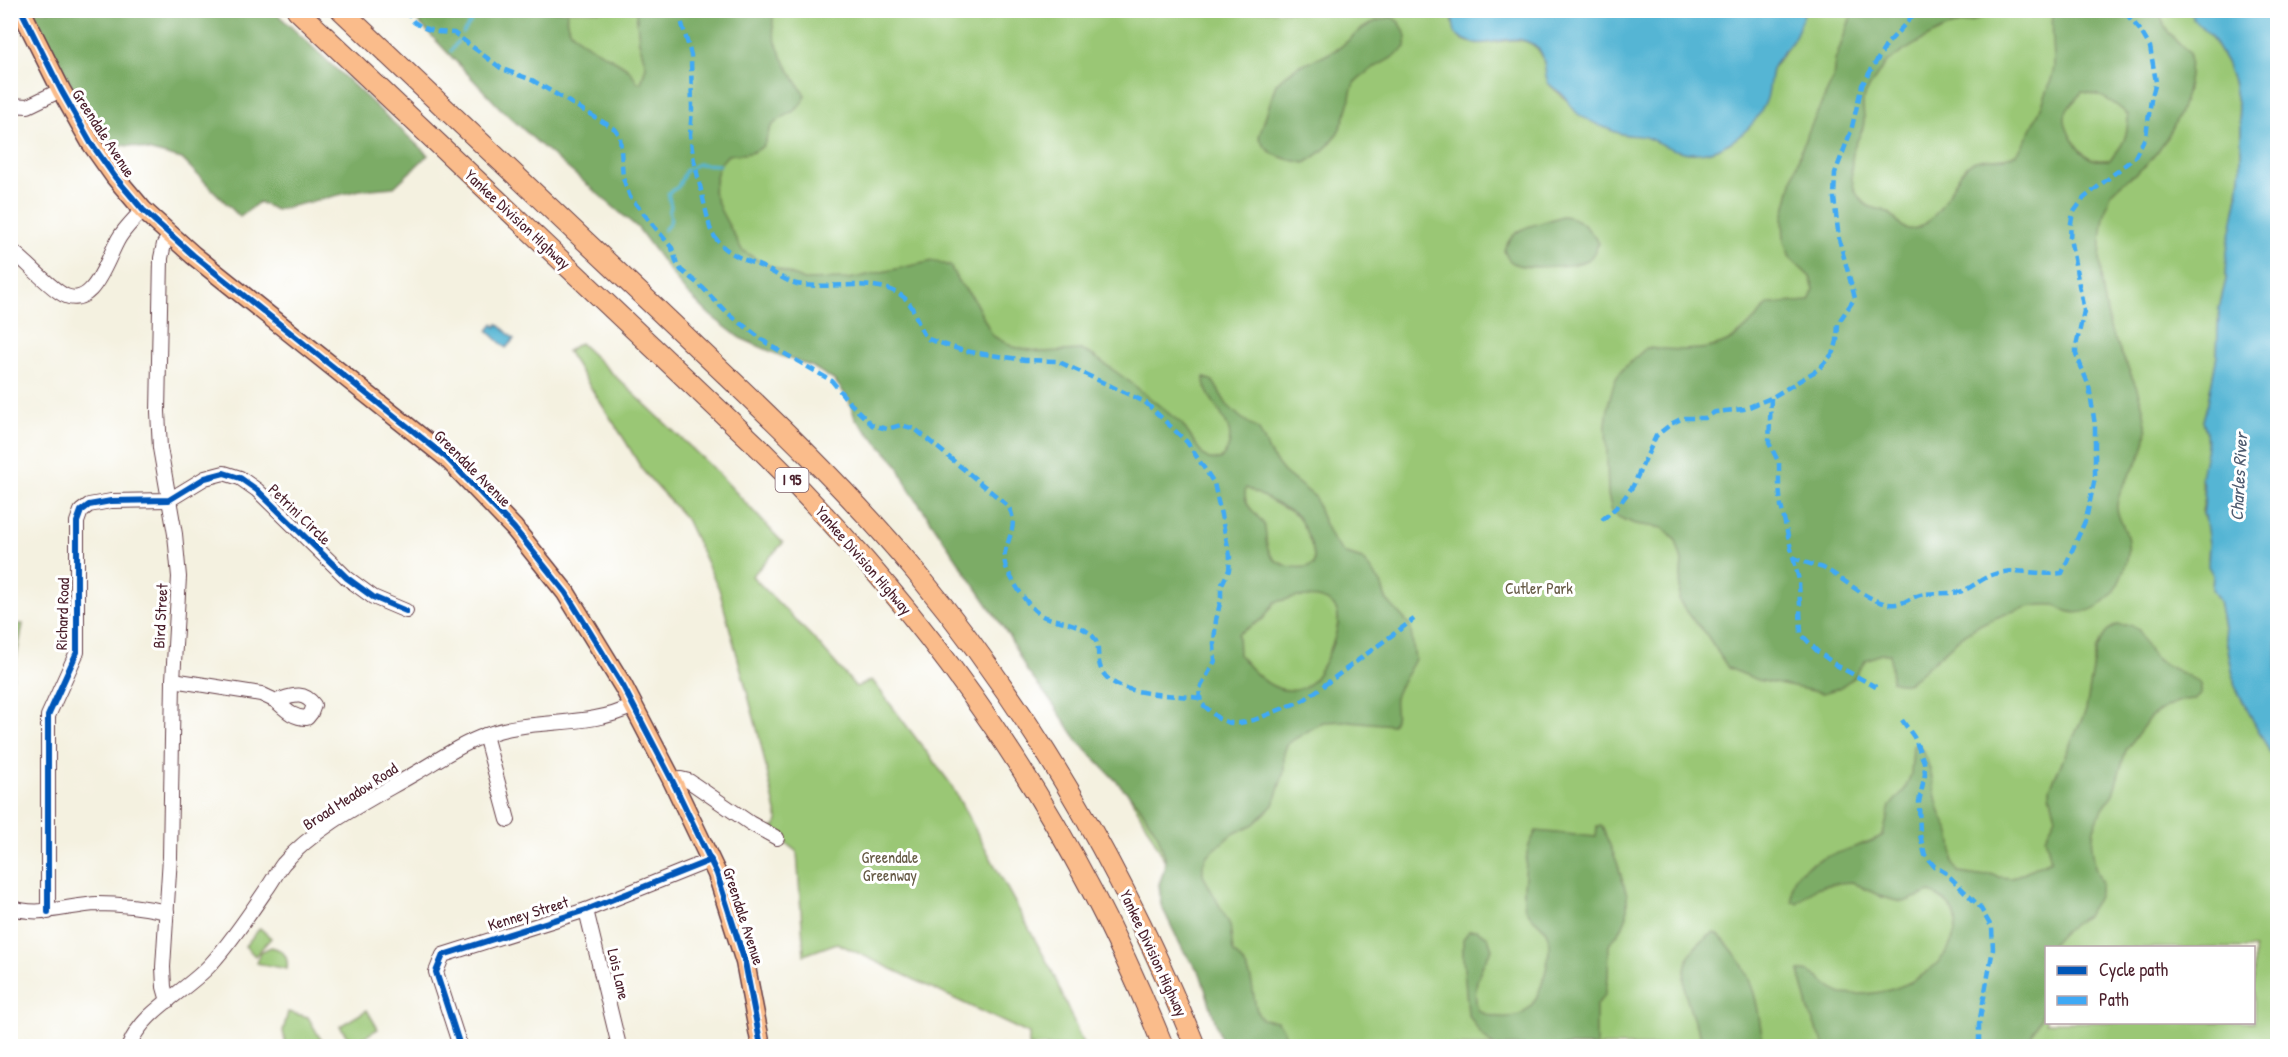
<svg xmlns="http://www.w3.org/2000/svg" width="2288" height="1057" viewBox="0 0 2288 1057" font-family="'Patrick Hand',sans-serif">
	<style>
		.green { fill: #9ac775; stroke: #727350; stroke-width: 1.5; fill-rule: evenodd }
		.forest { fill: #7bac66; stroke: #626648; stroke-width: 1.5; fill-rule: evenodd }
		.water { fill: #55b5d4; stroke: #506a80; stroke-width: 1.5 }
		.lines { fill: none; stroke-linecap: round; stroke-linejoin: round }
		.stream { stroke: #55b5d4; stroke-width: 3 }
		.minor-casing { stroke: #643e46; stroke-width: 16 }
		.major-casing { stroke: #643e46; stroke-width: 21 }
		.highway-casing { stroke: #643e46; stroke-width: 22 }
		.minor { stroke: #fff; stroke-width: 14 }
		.major { stroke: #fabc8b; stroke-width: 18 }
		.highway { stroke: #fabc8b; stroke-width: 20 }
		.quiet { stroke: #3fa9f5; stroke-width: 4.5; stroke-dasharray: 9 4.5; stroke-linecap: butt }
		.cycleway-casing { stroke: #fff; stroke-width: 10 }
		.cycleway { stroke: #0057b8; stroke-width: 6 }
		.labels { text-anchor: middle; stroke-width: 6; stroke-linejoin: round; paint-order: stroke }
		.shield { fill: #fff; stroke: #80626b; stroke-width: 1.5 }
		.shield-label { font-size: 15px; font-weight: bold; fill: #4a1f2b }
		.street-label { font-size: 16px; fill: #4a1f2b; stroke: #fff }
		.park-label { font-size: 16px; fill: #665a45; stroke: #fff }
		.water-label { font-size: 18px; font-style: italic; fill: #4e5b6f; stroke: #fff }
	</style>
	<rect width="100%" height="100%" fill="#fff"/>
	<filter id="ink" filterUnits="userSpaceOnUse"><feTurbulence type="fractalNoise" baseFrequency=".0167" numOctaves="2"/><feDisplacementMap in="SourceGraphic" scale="12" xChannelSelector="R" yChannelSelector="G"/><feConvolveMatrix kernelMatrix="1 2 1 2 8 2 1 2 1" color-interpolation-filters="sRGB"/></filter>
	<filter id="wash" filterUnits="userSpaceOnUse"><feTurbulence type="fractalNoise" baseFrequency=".008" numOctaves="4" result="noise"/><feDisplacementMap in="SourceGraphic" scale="24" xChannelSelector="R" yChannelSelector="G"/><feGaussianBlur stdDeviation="1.35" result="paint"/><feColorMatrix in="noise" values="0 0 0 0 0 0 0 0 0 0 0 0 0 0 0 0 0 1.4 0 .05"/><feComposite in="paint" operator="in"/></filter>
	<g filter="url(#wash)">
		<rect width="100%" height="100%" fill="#f4f1e0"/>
		<g class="green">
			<path d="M414,11H1451C1455,18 1451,30 1458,36C1479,55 1511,30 1533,45C1549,55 1542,78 1551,86C1570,103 1596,128 1623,134C1627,135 1632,135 1636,135C1667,140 1697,142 1728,144L1747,129L1770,79L1772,69L1793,40L1805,11H2192L2193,19L2210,35L2226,62L2233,81L2241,125V166L2238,196L2227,255L2226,280L2219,308L2217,356L2208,402L2203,421L2206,431L2207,447L2201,483L2205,497L2202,511L2207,523L2209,544L2208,558L2213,575L2212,589L2219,601L2235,686L2277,766V1046H1248L1190,910L1151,834L1107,755L830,357ZM2046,948H2254V1022H2046Z"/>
			<path d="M580,343L717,472L783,543L752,576L817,642L856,687L872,680L950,783L1052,971L1084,1046H1029V1034L837,943L804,955L797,852L768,829L775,827L778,821L759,736L719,589L686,519L643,471L626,442L567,351Z"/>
			<path d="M11,624H23L11,686H10Z"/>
			<path d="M260,928L271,938L255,956L245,946Z"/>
			<path d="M271,947C283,949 289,957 287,969L256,963L260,952Z"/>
			<path d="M367,1010L378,1029L352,1044L340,1026Z"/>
			<path d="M288,1012L308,1017L320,1038L328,1046H286L283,1031Z"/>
		</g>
		<g class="forest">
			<path d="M33,11H274L428,155L394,187L360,190L276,210L259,202L240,217L182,159L132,146L101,144Z"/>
			<path d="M408,11H568C556,39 614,55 629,70C632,73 635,78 637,82L641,83L646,66L639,42L636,11H774C767,41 790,71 805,95C799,116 784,112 772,126C766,133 768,144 759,149C745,157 742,152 728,155L719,165L713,191L721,211L742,250L759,261L804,280L849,279L933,261L950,266L958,281L973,298L993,336L1013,347L1042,352L1081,350L1092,355L1130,382L1182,424L1203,455L1209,459L1220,460C1250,427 1202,404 1204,377L1213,381L1227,405L1240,417L1259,430L1272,457L1284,472L1315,497L1320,513L1332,539L1344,553L1362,559L1381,583L1386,599L1410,625L1415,659C1409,673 1399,683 1395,698C1393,707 1399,716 1392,725L1349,721L1323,722L1293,740L1287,745L1284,753V772L1273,805L1254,824L1231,835L1206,857L1203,865V875L1230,925L1233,952C1258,975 1249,986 1258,1014L1262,1019L1277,1021L1284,1030L1287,1046H1223L1200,973L1183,950L1161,905L1159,884L1164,870L1165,857L1158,835L1139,805L1077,740L1053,704L1027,671L1009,636L909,489L897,464L855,418L848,398L835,381L813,367L781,356L740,338L711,316L683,289L638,228L537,142L500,108ZM1246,488C1250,489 1294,513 1297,516C1304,525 1318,554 1313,565C1298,571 1273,566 1268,549C1265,542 1267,532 1264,525C1257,513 1241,505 1246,488ZM1298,597C1311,597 1329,597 1336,609C1345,624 1322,675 1308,685C1302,689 1293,691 1286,690C1267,688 1251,669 1239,655L1238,634L1263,619L1275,602Z"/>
			<path d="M1853,11H1991C1979,21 1970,22 1955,25C1942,28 1892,56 1884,66C1879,72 1864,95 1863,100C1862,109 1866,118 1863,127C1861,135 1856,141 1854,148C1850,166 1849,186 1861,200C1868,210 1880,207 1889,213C1899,219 1901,235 1919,227C1944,215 1949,185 1966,167C1977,154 2000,163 2014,155C2026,149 2054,79 2054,65C2054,47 2051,29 2053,11H2159C2164,30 2174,40 2189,53C2193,94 2174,134 2147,164C2137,174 2120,182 2112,193C2108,200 2104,215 2103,224C2098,254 2100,283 2107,313C2109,319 2109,326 2111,331C2124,361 2142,391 2146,424C2151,459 2116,483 2117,508C2118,518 2123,524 2126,533C2134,556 2119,592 2100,605C2088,613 2074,615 2061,609C2056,606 2058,606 2053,605C2031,603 2007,613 1988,621C1964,631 1946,651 1927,667C1922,672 1915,679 1909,682C1904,684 1897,683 1892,681L1890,654H1881L1866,660L1853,678L1839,688L1823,693L1758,680L1728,668L1705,632L1695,622L1679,601L1682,561L1676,541L1663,528L1635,524L1620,518L1612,512L1608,495L1606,424L1609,401L1615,380L1623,369L1646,348C1670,349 1699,353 1722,344C1741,337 1755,318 1769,304L1809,301L1814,289L1810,277L1790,258L1784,241L1783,218L1795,170L1805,139L1833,79L1835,61ZM2082,92C2101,93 2115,103 2128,115C2128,135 2124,146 2109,160C2102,160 2096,161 2090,158C2078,152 2064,130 2065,116C2066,107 2077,99 2082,92Z"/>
			<path d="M1391,17C1402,21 1408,35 1406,47C1391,62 1369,67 1355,82C1351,87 1350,98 1349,104C1341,133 1331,148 1305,163C1286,159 1267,157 1259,137L1276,84L1282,78L1298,66L1324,56L1339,48L1363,28L1376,21Z"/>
			<path d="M1562,216C1580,217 1588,228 1599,243C1596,248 1594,255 1589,259C1580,267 1527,269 1515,264C1508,261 1506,256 1504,250C1514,223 1539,226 1562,216Z"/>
			<path d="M2117,625H2130L2139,630C2153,670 2171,663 2201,684V694L2195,699L2183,700L2167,706L2150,717L2126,750L2113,794L2102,809L2094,829L2092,847L2095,867L2102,884L2097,899L2086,916L2062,933L2049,947L2046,948V952L2041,963L2044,998L2041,1017L2026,1046H1825L1810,1015L1799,971C1817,969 1826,989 1842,994C1848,995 1855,994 1861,994C1901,994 1951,968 1956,925C1958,908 1943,899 1930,892L1904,902L1897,901L1882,897L1852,882L1837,883L1816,888L1797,903L1792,902C1792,894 1791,882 1797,875C1815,854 1861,849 1883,835L1890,806L1905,789L1911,774L1913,745L1919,746C1934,767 1932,789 1940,812C1944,822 1951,831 1952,842C1954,855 1950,862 1959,873L1979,876L1991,874L1999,877L2012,878L2051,860L2045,837L2056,817L2050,794V788L2086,710L2096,651L2101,640L2108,630Z"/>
			<path d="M1597,826H1601L1603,829L1617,862L1627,895V916L1622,928L1609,945L1608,978L1605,995L1596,1005V1046H1493L1480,1033L1468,1014L1463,958V939L1469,931L1476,930L1488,937L1492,949C1480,967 1470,990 1479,1011C1492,1018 1516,1021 1527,1010C1542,996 1552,956 1548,936C1545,923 1526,918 1524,903C1523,895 1526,857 1528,848C1530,842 1534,836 1536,831L1596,837Z"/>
			<path d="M1714,933C1720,935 1724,940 1728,945C1754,974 1759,1009 1763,1046H1705C1687,1007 1665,958 1714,933Z"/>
		</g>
		<g class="water">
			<path d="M1451,11H1805C1802,20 1798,31 1793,40C1786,50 1776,58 1772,70C1769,80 1770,91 1766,101C1753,133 1715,161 1679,151C1667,148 1656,141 1645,137C1637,135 1630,136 1622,134C1614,132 1583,119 1577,113C1572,108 1568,101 1563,95C1559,91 1553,88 1549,84C1542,75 1550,54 1532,44C1507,29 1480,57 1455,33Z"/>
			<path d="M2192,11H2277V766L2235,686L2219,601L2212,589L2213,575L2208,566L2209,544L2205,516L2203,515L2205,497L2201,477L2207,447L2206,431L2203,421L2208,402L2217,356L2219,308L2226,280L2227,250L2238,196L2241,166V125L2233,81L2226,62L2210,35L2193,19Z"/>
			<path d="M493,324L496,327L498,324L514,339L506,348L488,331Z"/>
		</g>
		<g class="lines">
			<g class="stream">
				<path d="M463,33L480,10"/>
				<path d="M451,51L458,41"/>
				<path d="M664,230C670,223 673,220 669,212L671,207L668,193L678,187L686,170L698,164L719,165"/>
			</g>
		</g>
	</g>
	<g filter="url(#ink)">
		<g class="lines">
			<g class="minor-casing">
				<g id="minor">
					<path d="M10,105L28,106L61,90"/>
					<path d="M10,249C27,262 42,280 59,292C93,316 107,257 119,238C125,228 134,219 143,210"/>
					<path d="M173,680L261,694L276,701C292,696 303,690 314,705L311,713L307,718C293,718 286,710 276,701"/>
					<path d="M485,735L508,820"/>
					<path d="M672,780L681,779L689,781L750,823L777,838"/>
					<path d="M10,907C40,918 68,905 98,904C121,904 144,907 167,912"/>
					<path d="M586,910L619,1046"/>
					<path d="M48,912V716L77,652V522L81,511L89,505L111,501L169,500L205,478L224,473L240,478L257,490L347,578L373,597L406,611"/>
					<path d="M168,1001L164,987L163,967L170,857L173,680L179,577L175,534L160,448L158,412L161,258L164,244L170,236"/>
					<path d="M129,1046C143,1010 186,992 211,964C231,942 249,915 266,890C272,882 277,872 283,864C316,826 371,799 414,774C438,760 461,744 486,735C534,717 587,729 633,706"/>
					<path d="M460,1046L436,972L443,955L586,910L711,860"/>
				</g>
			</g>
			<g class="major-casing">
				<path id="major" d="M21,10L61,90L91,143L115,177L143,210L193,255L447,458L514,528L566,593L623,686L672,780L717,874L745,962L761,1046"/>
			</g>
			<g class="highway-casing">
				<g id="highway">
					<path d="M297,10L757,446C935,620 1071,815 1163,1046"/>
					<path d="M341,10C447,110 552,210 658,310C747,395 838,478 916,572C1034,715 1126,875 1195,1046"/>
				</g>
			</g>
			<use href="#minor" class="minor"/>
			<use href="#major" class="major"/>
			<use href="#highway" class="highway"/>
			<g class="quiet">
				<path d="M404,10L414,22L422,27L436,32L454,33L502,69L532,80L615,129L620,136L623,178L630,197L672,248L677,264L681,270L703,288L725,311L768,344L832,381L848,401L872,425L887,429L901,425L915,429L1007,505C1024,528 998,546 1006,567C1012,581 1030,612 1045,617C1060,622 1074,622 1088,632C1103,642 1095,654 1101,669C1112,697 1174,694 1199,698"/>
				<path d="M678,10L691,55L692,109L690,135L693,156L710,228C719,249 735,256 755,264C770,269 782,280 797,284C827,290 878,277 902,296C917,306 916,328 928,339L964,351L1025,360L1057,361L1145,402L1187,442L1214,483L1230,556L1229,570L1221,586V599L1216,620L1214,643L1215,661L1199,690L1201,703L1219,719L1230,723H1240L1254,720L1304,700L1414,619"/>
				<path d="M1771,398L1769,443L1779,463V486L1781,506L1793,557C1803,563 1812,564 1823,568C1844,577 1871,607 1896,604C1903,604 1910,598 1917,596C1930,591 1945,595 1958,592C1974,589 1979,577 1999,573C2021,568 2041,576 2062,573L2086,519L2095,478V425L2089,386L2076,354V346L2084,311L2070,238L2071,223L2073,213L2084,198L2135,157L2146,136L2151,100L2156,82L2150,47L2140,30L2123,10"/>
				<path d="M1602,520L1619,505L1633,486L1656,436L1671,424L1683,418H1705L1715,412L1744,409L1771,398L1819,369L1834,352L1837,341L1838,323L1855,298L1839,239L1834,198L1835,173L1851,131L1862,85L1887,44L1918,10"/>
				<path d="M1793,557L1799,580L1801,634L1817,651L1836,665L1876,687"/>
				<path d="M1902,720L1914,737L1924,762L1925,774L1919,802L1920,835L1925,855L1934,866L1946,873L1980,907L1992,928L1993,949L1979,1024V1046"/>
			</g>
			<g class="cycleway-casing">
				<g id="cycleway">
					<path d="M21,10L61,90L91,143L115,177L143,210L193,255L447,458L514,528L566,593L623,686L672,780L717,874L745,962L761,1046"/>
					<path d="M48,912V716L77,652V522L81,511L89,505L111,501L169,500L205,478L224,473L240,478L257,490L347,578L373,597L406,611"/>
					<path d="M460,1046L436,972L443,955L586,910L711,860"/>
				</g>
			</g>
			<use href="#cycleway" class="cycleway"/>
		</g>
	</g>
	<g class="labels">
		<rect class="shield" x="775.5" y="468" width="33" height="24" rx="4.5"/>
		<g class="shield-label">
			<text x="792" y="485">I 95</text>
		</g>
		<g class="street-label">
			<text transform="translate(104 133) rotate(57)" y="6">Greendale Avenue</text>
			<text transform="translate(518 219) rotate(43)" y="6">Yankee Division Highway</text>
			<text transform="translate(473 468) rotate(45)" y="6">Greendale Avenue</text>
			<text transform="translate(300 514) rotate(44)" y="6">Petrini Circle</text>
			<text transform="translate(864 560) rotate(49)" y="6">Yankee Division Highway</text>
			<text transform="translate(62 614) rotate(-88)" y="6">Richard Road</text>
			<text transform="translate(160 616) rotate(-87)" y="6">Bird Street</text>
			<text transform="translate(350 796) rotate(-33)" y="6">Broad Meadow Road</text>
			<text transform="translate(528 913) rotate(-17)" y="6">Kenney Street</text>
			<text transform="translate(744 916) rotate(72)" y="6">Greendale Avenue</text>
			<text transform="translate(1154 953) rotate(65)" y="6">Yankee Division Highway</text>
			<text transform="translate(619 974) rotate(77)" y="6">Lois Lane</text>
		</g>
		<g class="park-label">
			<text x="1539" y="594">Cutler Park</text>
			<text x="890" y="863">Greendale<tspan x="890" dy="18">Greenway</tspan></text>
		</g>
		<g class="water-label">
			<text transform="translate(2239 477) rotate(-87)" y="6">Charles River</text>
		</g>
	</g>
	<rect width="2288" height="1057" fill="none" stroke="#fff" stroke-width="36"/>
	<rect x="2045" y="946" width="210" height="78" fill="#ffffff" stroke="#b7a5aa" stroke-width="1.5"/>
	<rect x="2057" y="966" width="30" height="9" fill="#0057b8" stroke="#b7a5aa" stroke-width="1.5"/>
	<text x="2099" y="976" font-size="18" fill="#4a1f2b">Cycle path</text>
	<rect x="2057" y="996" width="30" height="9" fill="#3fa9f5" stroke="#b7a5aa" stroke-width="1.5"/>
	<text x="2099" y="1006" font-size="18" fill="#4a1f2b">Path</text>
</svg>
